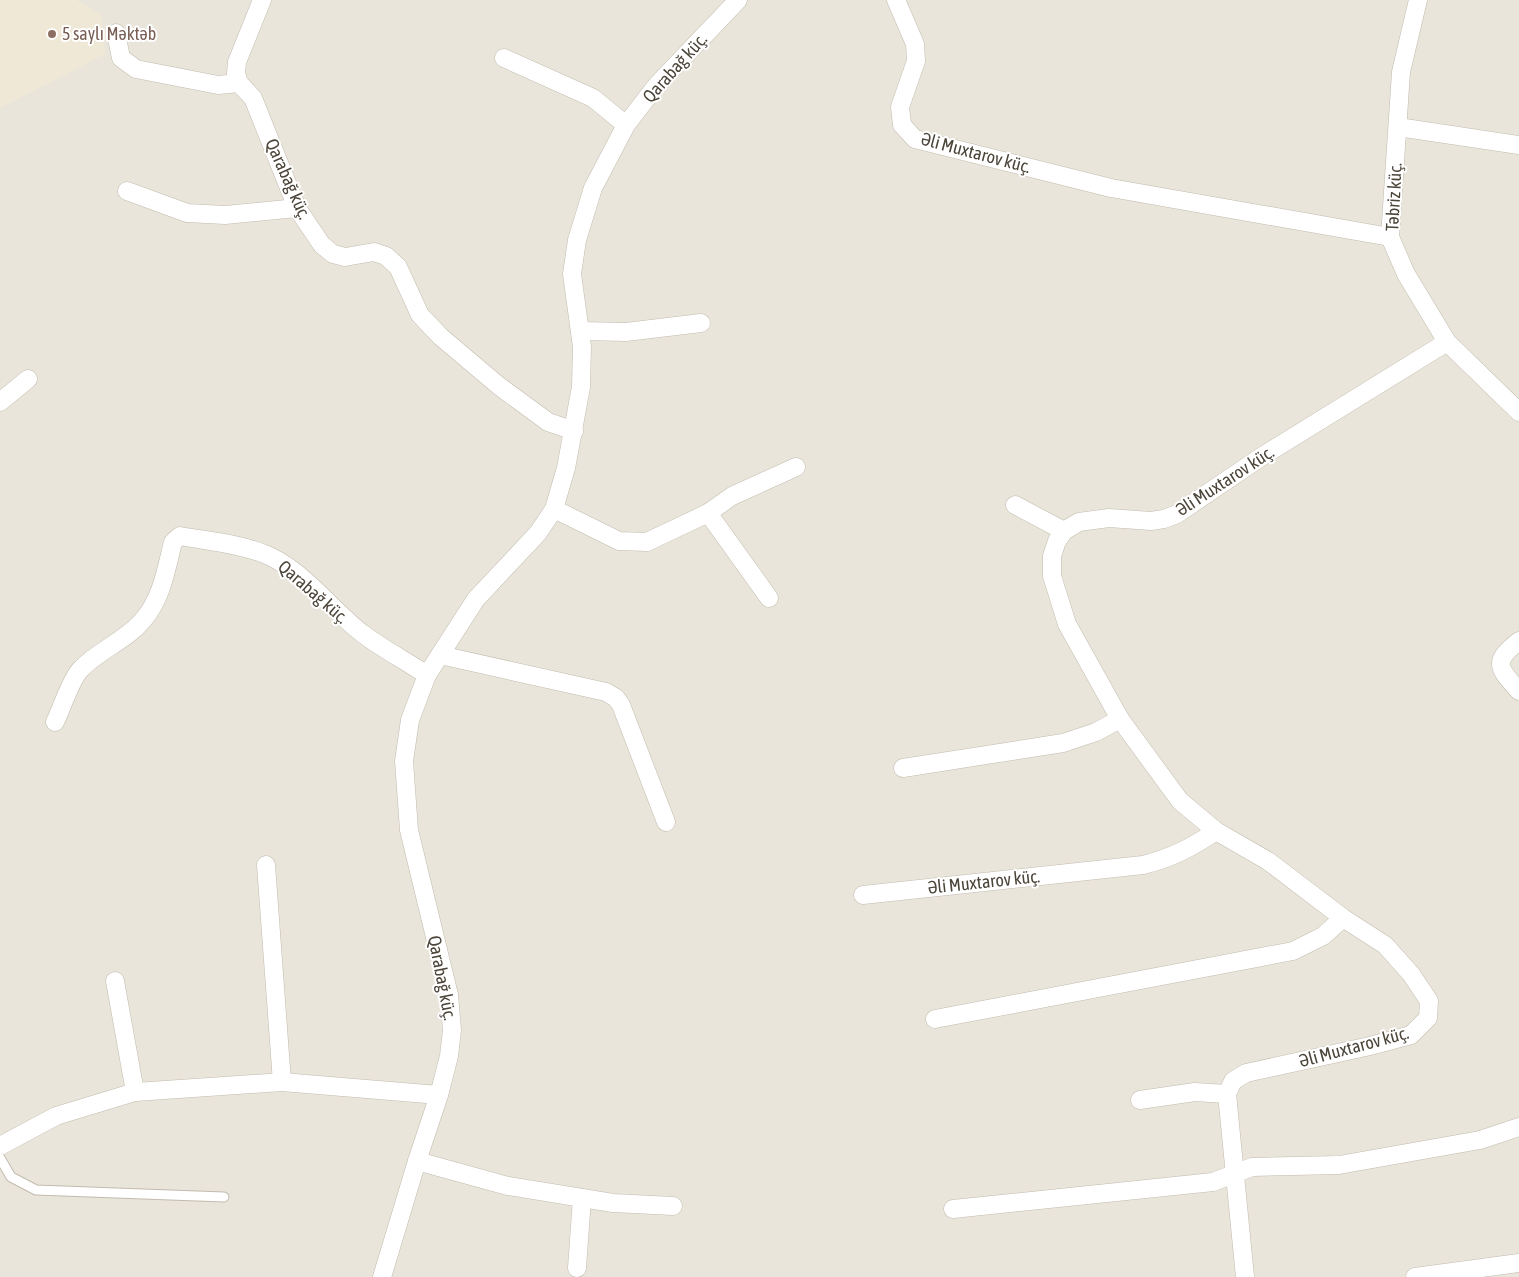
<svg xmlns="http://www.w3.org/2000/svg" width="1519" height="1277" viewBox="0 0 1519 1277" font-family="'Asap Condensed',sans-serif">
	<style>
		.residential { fill: #eae5da }
		.education { fill: #efe8d6 }
		.lines { fill: none; stroke-linecap: round; stroke-linejoin: round }
		.lane-casing { stroke: #c2bbae; stroke-width: 11 }
		.street-casing { stroke: #c2bbae; stroke-width: 19 }
		.lane { stroke: #fff; stroke-width: 9 }
		.street { stroke: #fff; stroke-width: 18 }
		.education-dot { fill: #8d6e63; stroke: #fff; stroke-width: 2 }
		.labels { text-anchor: middle; stroke-width: 4; stroke-linejoin: round; paint-order: stroke }
		.education-label { font-size: 18px; fill: #785e54; stroke: #fff; text-anchor: start }
		.street-label { font-size: 18px; fill: #4b4439; stroke: #fff }
	</style>
	<rect width="100%" height="100%" fill="#f6f3ec"/>
	<rect class="residential" x="0" y="0" width="1519" height="1277"/>
	<path class="education" d="M0,0H76L101,14L105,54L0,108Z"/>
	<g class="lines">
		<g class="lane-casing">
			<path id="lane" d="M0,1158L11,1177L36,1190L224,1197"/>
		</g>
		<g class="street-casing">
			<g id="street">
				<path d="M262,0L237,62L236,73L239,83L253,98L297,208L322,245L333,254L345,257L374,252L386,256L398,267L420,315L441,337L499,386L548,422L574,431"/>
				<path d="M896,0L915,44L916,61L900,107L902,125L915,139L1111,188L1390,237"/>
				<path d="M1418,0L1401,72L1390,237L1406,274L1447,342L1519,412"/>
				<path d="M116,33L121,58L136,69L218,85L239,83"/>
				<path d="M504,58L593,98L626,125"/>
				<path d="M1398,127L1519,145"/>
				<path d="M127,191L187,213L225,215L297,208"/>
				<path d="M580,331L626,332L701,323"/>
				<path d="M0,402L28,379"/>
				<path d="M1015,505L1064,531"/>
				<path d="M554,509L619,541L647,542L708,513L732,496L796,467"/>
				<path d="M708,513L769,598"/>
				<path d="M1519,641C1492,662 1498,668 1519,691"/>
				<path d="M440,655L606,692L616,698L621,705L666,822"/>
				<path d="M55,722C62,708 70,681 80,670C98,650 126,641 143,620C162,598 166,570 173,542L180,536C207,541 236,543 262,553C301,567 330,609 363,634C383,649 406,661 427,675"/>
				<path d="M903,768L1063,743L1096,732L1120,719"/>
				<path d="M266,865L282,1082"/>
				<path d="M863,895L1143,865C1171,858 1191,848 1216,831"/>
				<path d="M115,981L135,1092"/>
				<path d="M935,1019L1293,951L1323,936L1343,918"/>
				<path d="M1140,1100L1195,1092L1227,1094"/>
				<path d="M0,1146L56,1116L135,1092L282,1082L439,1095"/>
				<path d="M417,1161L508,1186L613,1203L673,1206"/>
				<path d="M953,1209L1213,1182L1252,1167L1339,1165L1480,1140L1519,1127"/>
				<path d="M577,1268L582,1198"/>
				<path d="M382,1277L417,1161L439,1095L449,1056L452,1030L449,995L409,830L404,761L410,720L427,675L476,599L538,533L554,509L566,468L581,387L582,347L572,274L577,240L593,188L626,125L656,86L738,0"/>
				<path d="M1245,1277L1227,1094L1233,1081L1246,1073L1370,1046L1411,1035L1428,1018L1429,1001L1411,974L1385,945L1343,918L1268,861L1216,831L1180,801L1120,719L1067,624L1052,576V556L1057,541L1064,531L1079,522L1109,518L1151,521L1164,519L1177,514L1261,457L1447,342"/>
				<path d="M1415,1277L1519,1263"/>
			</g>
		</g>
		<use href="#lane" class="lane"/>
		<use href="#street" class="street"/>
	</g>
	<circle class="education-dot" cx="52" cy="34" r="5"/>
	<g class="labels">
		<g class="education-label">
			<text x="62" y="40">5 saylı Məktəb</text>
		</g>
		<g class="street-label">
			<text transform="translate(675 68) rotate(-48)" y="6">Qarabağ küç.</text>
			<text transform="translate(976 153) rotate(15)" y="6">Əli Muxtarov küç.</text>
			<text transform="translate(288 179) rotate(66)" y="6">Qarabağ küç.</text>
			<text transform="translate(1394 197) rotate(-87)" y="6">Təbriz küç.</text>
			<text transform="translate(1225 481) rotate(-33)" y="6">Əli Muxtarov küç.</text>
			<text transform="translate(313 592) rotate(41)" y="6">Qarabağ küç.</text>
			<text transform="translate(984 882) rotate(-6)" y="6">Əli Muxtarov küç.</text>
			<text transform="translate(442 978) rotate(79)" y="6">Qarabağ küç.</text>
			<text transform="translate(1354 1047) rotate(-15)" y="6">Əli Muxtarov küç.</text>
		</g>
	</g>
</svg>
